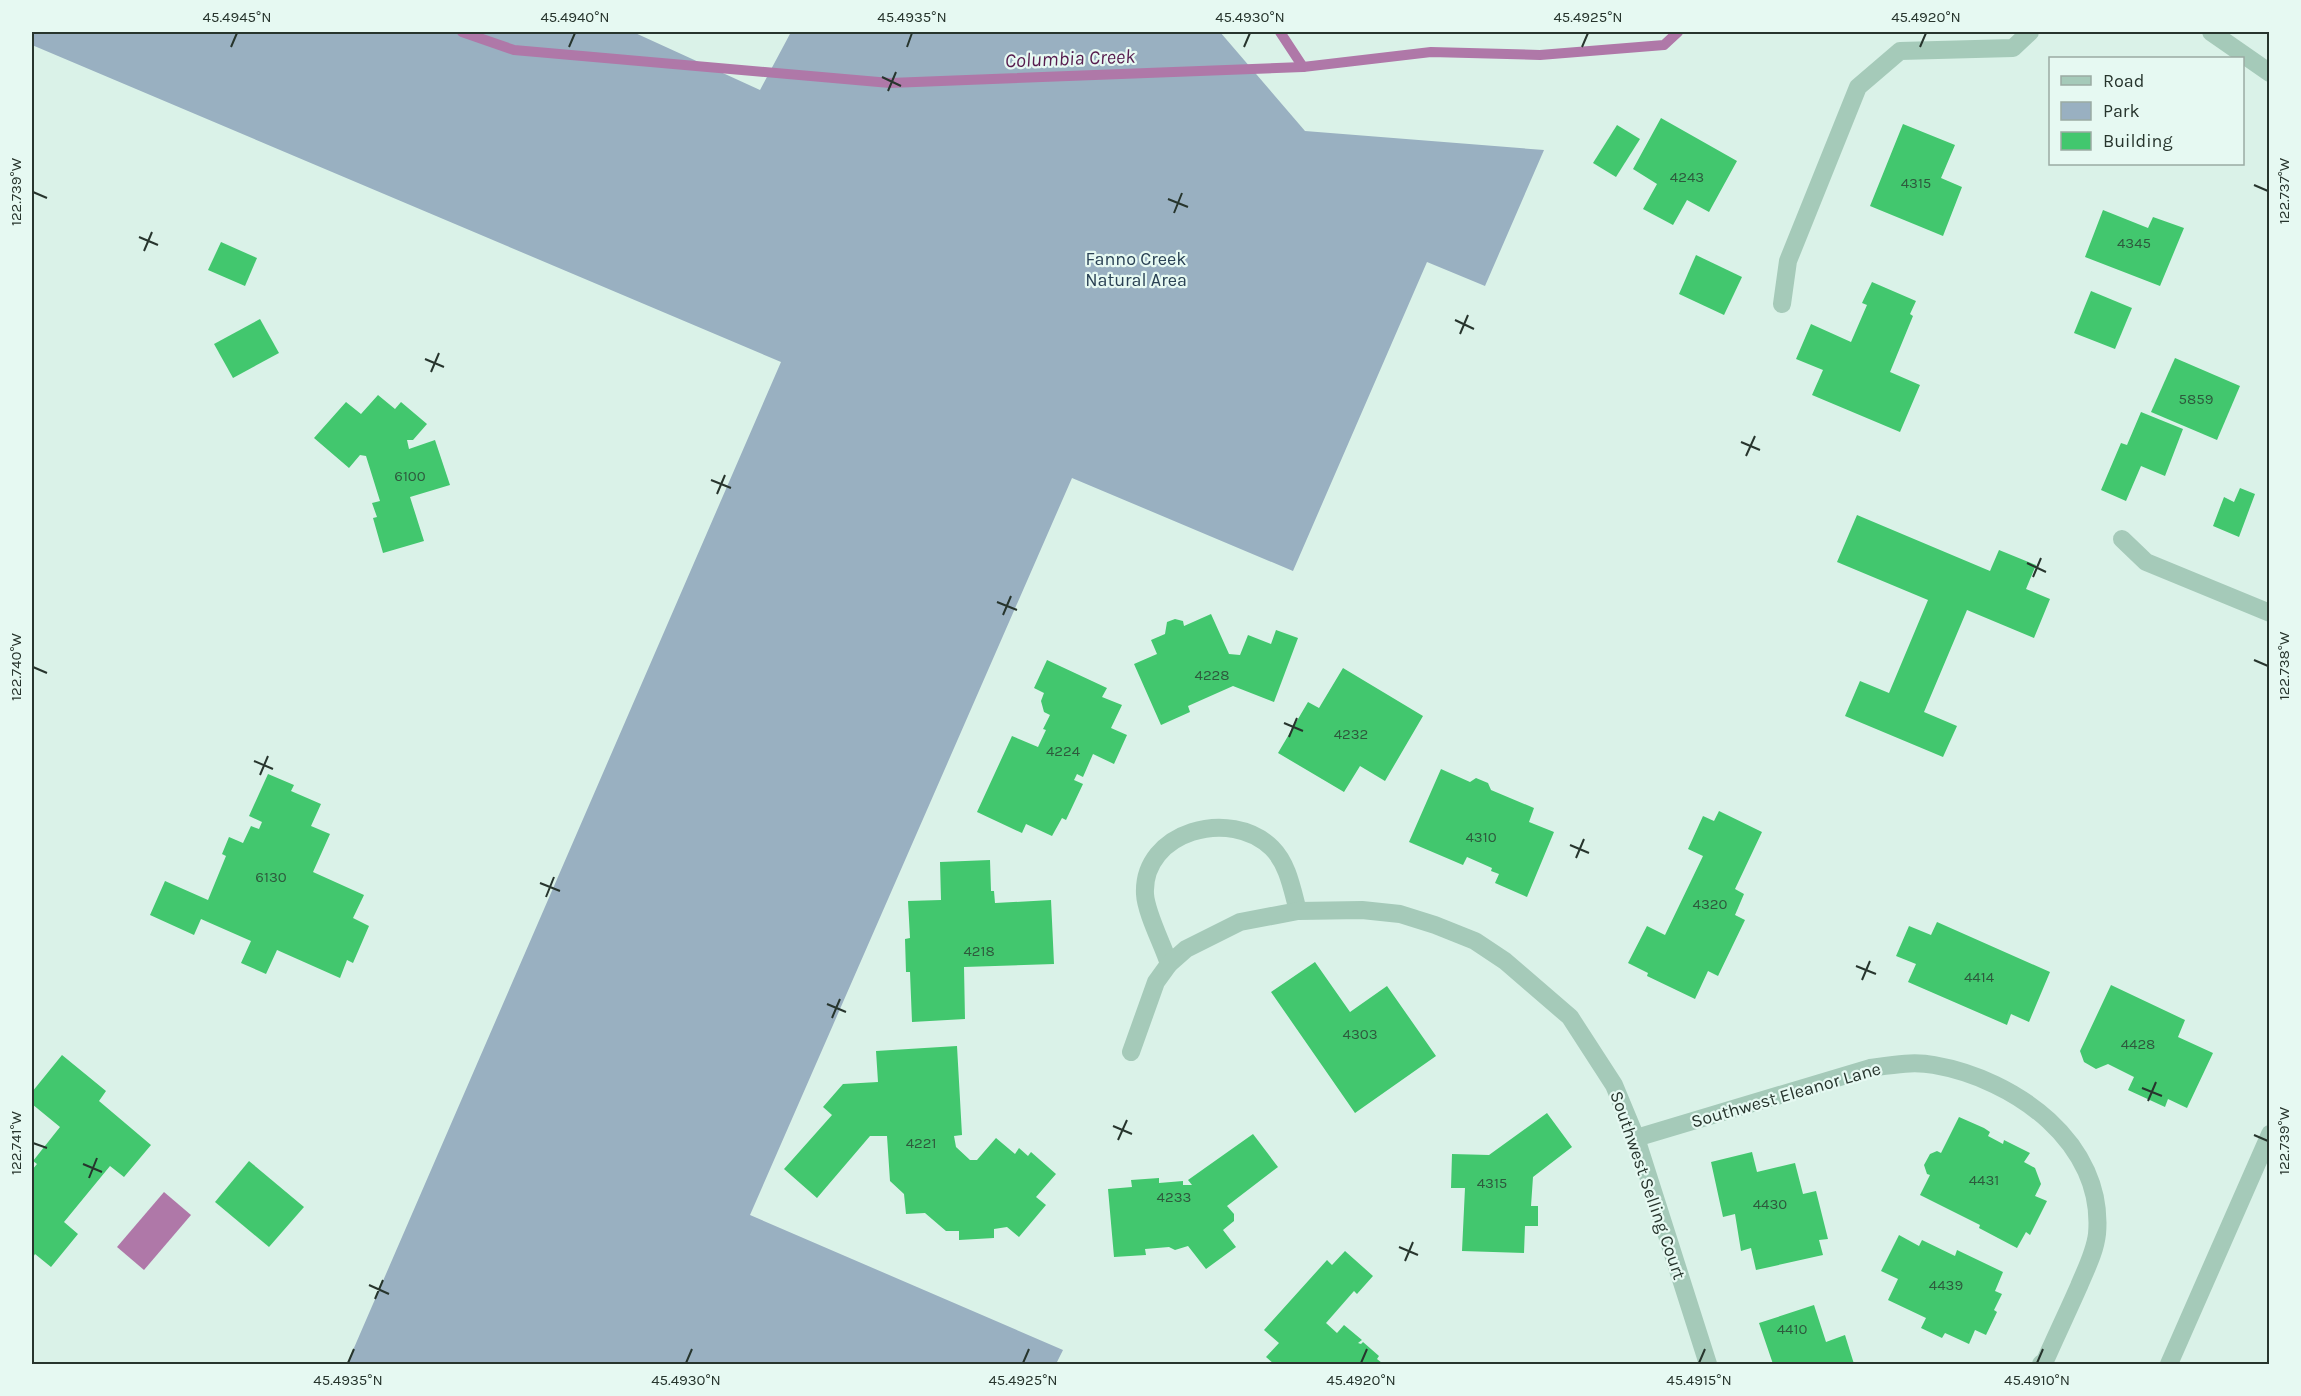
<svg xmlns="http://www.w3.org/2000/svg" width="2301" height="1396" viewBox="0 0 2301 1396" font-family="Karla,sans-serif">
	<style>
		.green { fill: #99b0c1 }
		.water { fill: #af78a8 }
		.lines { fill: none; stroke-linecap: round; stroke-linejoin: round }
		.stream { stroke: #af78a8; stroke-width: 10 }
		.building { fill: #42c76e }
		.minor { stroke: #a5cab9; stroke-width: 18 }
		.ticks { fill: none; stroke: #27352d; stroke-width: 2 }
		.labels { text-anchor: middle; stroke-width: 4.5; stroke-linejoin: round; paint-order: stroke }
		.number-label { font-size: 15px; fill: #2e5a3d }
		.park-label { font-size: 18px; fill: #2a4154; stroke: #e6f9f2 }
		.street-label { font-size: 18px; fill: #27352d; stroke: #e6f9f2 }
		.water-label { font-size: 20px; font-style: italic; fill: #571c4e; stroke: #e6f9f2 }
		.neatline { fill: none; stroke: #27352d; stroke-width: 2 }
		.ticks-label { font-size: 15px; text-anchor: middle; fill: #27352d }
	</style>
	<rect width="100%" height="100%" fill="#daf2e8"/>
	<path class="green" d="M32,32H633L760,90L791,32H1220L1305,131L1544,150L1485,286L1427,262L1293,571L1072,478L750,1215L1063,1350L1056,1364H347L781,362L32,45Z"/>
	<path class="water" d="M164,1192L191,1215L144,1270L117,1247Z"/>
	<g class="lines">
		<g class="stream">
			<path d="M462,32L514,50L890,83L1303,67L1431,52L1540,55L1664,45L1678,32"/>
			<path d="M1280,32L1303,67"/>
		</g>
	</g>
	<g class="building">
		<path d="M1661,118L1737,161L1709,212L1687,200L1673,225L1643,209L1657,184L1633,169Z"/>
		<path d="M1903,124L1955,145L1941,178L1962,187L1943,236L1870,206Z"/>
		<path d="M1617,125L1640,139L1616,177L1593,163Z"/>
		<path d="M2103,210L2148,228L2153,217L2184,228L2160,286L2085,257Z"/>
		<path d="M221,242L257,258L245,286L208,270Z"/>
		<path d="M1696,255L1742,277L1724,315L1679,294Z"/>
		<path d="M1872,282L1916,301L1910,314L1913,316L1890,372L1920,385L1900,432L1812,395L1823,370L1796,359L1811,324L1851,342L1867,305L1862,303Z"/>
		<path d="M2091,291L2132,308L2115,349L2074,333Z"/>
		<path d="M260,319L279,353L233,378L214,344Z"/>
		<path d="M2175,358L2240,386L2217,440L2151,412Z"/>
		<path d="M378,395L395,409L401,402L427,424L413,440H407L409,449L435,440L450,485L410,497L424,541L383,553L373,518L377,517L372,503L380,501L366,456L360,455L349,468L314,438L346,402L361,414Z"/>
		<path d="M2141,412L2183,429L2165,476L2141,466L2126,501L2101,490L2121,443L2127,445Z"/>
		<path d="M2240,488L2255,494L2239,537L2213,526L2224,497L2234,502Z"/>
		<path d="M1857,515L1990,571L1999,550L2036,565L2026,589L2050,599L2034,638L1967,610L1924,712L1957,726L1943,757L1845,716L1860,681L1889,693L1928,600L1837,562Z"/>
		<path d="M1211,614L1229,654L1240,655L1248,635L1271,644L1276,630L1298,638L1274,702L1233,686L1188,706L1190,712L1161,725L1134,664L1157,654L1151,640L1165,634L1167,622L1175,619L1183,621L1184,626Z"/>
		<path d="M1047,660L1107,688L1102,697L1122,705L1111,728L1127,735L1114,764L1093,754L1083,777L1077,774L1074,780L1083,784L1066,820L1062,818L1052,836L1026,824L1022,833L977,812L1012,736L1038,747L1046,730L1043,729L1050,715L1044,712L1041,701L1044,693L1034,688Z"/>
		<path d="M1343,668L1423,716L1385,781L1360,766L1344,792L1278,753L1308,702L1319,708Z"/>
		<path d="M1441,769L1470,782L1476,778L1488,783L1491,790L1534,808L1529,822L1554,832L1527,897L1495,883L1499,874L1491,871L1492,868L1467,857L1463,865L1409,842Z"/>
		<path d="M268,774L294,785L291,791L321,804L311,826L330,834L313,872L364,895L353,918L369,926L353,963L347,960L340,978L277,950L266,974L241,963L251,941L201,919L194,935L150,915L165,881L208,900L226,856L222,854L229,837L243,843L251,826L259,829L262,822L249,816Z"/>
		<path d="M1719,811L1762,832L1735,889L1744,894L1735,915L1745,920L1718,976L1708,971L1695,999L1647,976L1648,973L1628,963L1647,926L1665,935L1703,856L1688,849L1703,816L1714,821Z"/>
		<path d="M990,860L991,891H994L995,903L1051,900L1054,964L964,967L965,1019L912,1022L910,972H906L905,939L910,938L908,901L941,900L940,862Z"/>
		<path d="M1937,922L2050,972L2029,1022L2011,1014L2007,1025L1908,982L1916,964L1896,956L1909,926L1931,935Z"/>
		<path d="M1315,962L1350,1012L1387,986L1436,1056L1355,1113L1271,992Z"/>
		<path d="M2111,985L2185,1020L2178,1037L2213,1053L2187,1108L2168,1099L2165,1107L2128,1090L2134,1077L2108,1064L2096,1069L2084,1062L2080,1051Z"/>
		<path d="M957,1046L962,1135L954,1136L956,1147L970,1160H977L996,1138L1015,1154L1019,1148L1028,1156L1031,1152L1056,1174L1036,1197L1046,1205L1019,1237L1007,1227L994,1229V1238L959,1240V1231H946L925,1213L906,1214L904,1194L890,1181L887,1136H870L817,1198L784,1169L832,1115L823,1107L843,1084L878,1082L876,1051Z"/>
		<path d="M62,1055L106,1091L99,1101L151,1145L124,1177L110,1166L64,1222L78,1234L51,1267L35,1254L32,1259V1170L37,1164L33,1161L60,1127L32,1104V1092Z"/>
		<path d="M1547,1113L1572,1147L1533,1177L1531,1206H1538V1226H1525L1524,1253L1462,1251L1465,1188H1451L1452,1154L1489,1155Z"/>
		<path d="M1959,1117L1984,1128L1990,1132L1988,1136L2003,1144L2004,1140L2030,1153L2024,1162L2035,1168L2041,1184L2035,1196L2047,1201L2030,1235L2026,1232L2017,1248L1979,1228L1980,1225L1920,1195L1930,1175L1927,1174L1924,1165L1930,1154L1937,1151L1941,1153Z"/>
		<path d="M1253,1134L1278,1167L1227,1206L1234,1214V1221L1223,1230L1236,1247L1206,1269L1188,1246L1175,1250L1169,1247L1145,1249L1146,1255L1114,1257L1108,1189L1132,1187L1131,1180L1159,1178V1183L1183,1181V1185H1192L1188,1180Z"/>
		<path d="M1752,1152L1757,1172L1795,1163L1803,1194L1816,1191L1828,1239L1819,1240L1823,1255L1756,1270L1751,1248L1741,1251L1735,1214L1723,1217L1711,1162Z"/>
		<path d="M249,1161L304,1207L269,1247L215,1202Z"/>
		<path d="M1899,1235L1919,1246L1922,1240L1955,1256L1957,1250L2003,1272L1995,1291L2002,1294L1994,1310L1997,1312L1986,1335L1975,1330L1969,1344L1945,1333L1942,1338L1921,1328L1926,1318L1888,1300L1898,1279L1881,1271Z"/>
		<path d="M1345,1251L1373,1276L1357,1294L1354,1291L1326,1323L1337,1333L1344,1325L1362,1340L1358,1343L1361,1344L1363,1342L1379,1356L1377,1359L1382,1363L1274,1364L1266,1357L1279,1343L1264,1330L1327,1260L1332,1265Z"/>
		<path d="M1814,1305L1826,1342L1845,1335L1854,1364H1773L1759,1323Z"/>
	</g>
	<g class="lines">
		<g class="minor">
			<path d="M2211,32L2270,73"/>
			<path d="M1782,304L1788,261L1858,87L1900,51L2013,48L2030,32"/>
			<path d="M2122,539L2146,562L2270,613"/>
			<path d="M1169,964C1163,945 1146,913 1145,894C1142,831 1231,807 1272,848C1288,864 1292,889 1298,911"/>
			<path d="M1131,1052L1156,982L1169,964L1186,949L1240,922L1298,911L1362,910L1400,914L1435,925L1475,941L1505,961L1570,1017L1614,1085L1636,1138L1708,1364"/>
			<path d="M1636,1138L1870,1068C1891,1065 1913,1061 1934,1065C2015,1079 2105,1143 2097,1234C2095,1252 2086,1269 2079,1286C2068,1311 2056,1336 2045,1361L2041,1364"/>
			<path d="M2169,1364L2270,1134"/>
		</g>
	</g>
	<path class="ticks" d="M231,47L237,33M569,47L575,33M907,47L912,33M1244,47L1250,33M1582,47L1588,33M1920,47L1926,33M882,77L901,86M888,91L896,72M2254,185L2268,191M33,192L47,198M1168,199L1188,207M1174,213L1182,193M139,237L158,245M144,251L152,232M1455,320L1474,329M1460,334L1468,315M425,359L444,367M431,372L439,353M1741,442L1760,450M1746,456L1755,436M711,480L731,488M717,494L725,475M2027,563L2046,572M2033,577L2041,558M997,602L1017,610M1003,615L1011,596M2254,660L2268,666M33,667L47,673M1284,723L1303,731M1289,737L1297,718M254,761L273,769M260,775L268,756M1570,845L1589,853M1576,858L1584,839M540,883L560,891M546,897L554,877M1856,966L1876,974M1862,980L1870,961M827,1004L846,1012M832,1018L840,999M2142,1088L2162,1096M2148,1101L2156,1082M1113,1126L1132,1134M2254,1135L2268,1141M1118,1140L1127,1120M33,1143L47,1148M83,1164L102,1172M89,1178L97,1158M1399,1247L1418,1255M1405,1261L1413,1242M369,1285L389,1294M375,1299L383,1280M348,1363L354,1349M686,1363L692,1349M1023,1363L1029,1349M1361,1363L1367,1349M1699,1363L1705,1349M2037,1363L2043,1349"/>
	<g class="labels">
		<g class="number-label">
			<text x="1687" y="182">4243</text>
			<text x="1916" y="188">4315</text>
			<text x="2134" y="248">4345</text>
			<text x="2196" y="404">5859</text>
			<text x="410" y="481">6100</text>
			<text x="1212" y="680">4228</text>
			<text x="1351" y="739">4232</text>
			<text x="1063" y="756">4224</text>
			<text x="1481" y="842">4310</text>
			<text x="271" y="882">6130</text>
			<text x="1710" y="909">4320</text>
			<text x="979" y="956">4218</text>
			<text x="1979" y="982">4414</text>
			<text x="1360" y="1039">4303</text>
			<text x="2138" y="1049">4428</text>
			<text x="921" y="1148">4221</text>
			<text x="1984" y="1185">4431</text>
			<text x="1492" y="1188">4315</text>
			<text x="1174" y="1202">4233</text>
			<text x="1770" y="1209">4430</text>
			<text x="1946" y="1290">4439</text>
			<text x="1792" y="1334">4410</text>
		</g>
		<g class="park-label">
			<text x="1136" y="265">Fanno Creek<tspan x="1136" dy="21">Natural Area</tspan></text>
		</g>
		<g class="street-label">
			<text transform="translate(1786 1095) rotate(-16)" y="6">Southwest Eleanor Lane</text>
			<text transform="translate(1648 1185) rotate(71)" y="6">Southwest Selling Court</text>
		</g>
		<g class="water-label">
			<text transform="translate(1070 58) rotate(-2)" y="7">Columbia Creek</text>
		</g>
	</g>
	<rect width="2301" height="1396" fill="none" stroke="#e6f9f2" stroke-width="66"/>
	<rect x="2049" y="57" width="195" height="108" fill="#e6f9f2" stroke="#9aaba3" stroke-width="1.5"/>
	<rect x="2061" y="76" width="30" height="9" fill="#a5cab9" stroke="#9aaba3" stroke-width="1.5"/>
	<text x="2103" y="87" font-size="18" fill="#27352d">Road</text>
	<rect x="2061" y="102" width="30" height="18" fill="#99b0c1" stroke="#9aaba3" stroke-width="1.5"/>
	<text x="2103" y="117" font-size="18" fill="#27352d">Park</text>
	<rect x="2061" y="132" width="30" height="18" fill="#42c76e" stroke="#9aaba3" stroke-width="1.5"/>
	<text x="2103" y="147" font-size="18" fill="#27352d">Building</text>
	<rect x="33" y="33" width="2235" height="1330" class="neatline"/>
	<g class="ticks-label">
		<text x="237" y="22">45.4945°N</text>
		<text x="575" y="22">45.4940°N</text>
		<text x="912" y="22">45.4935°N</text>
		<text x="1250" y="22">45.4930°N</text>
		<text x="1588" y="22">45.4925°N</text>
		<text x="1926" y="22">45.4920°N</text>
		<text transform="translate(2284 191) rotate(-90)" y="5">122.737°W</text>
		<text transform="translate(16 192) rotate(-90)" y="5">122.739°W</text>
		<text transform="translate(2284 666) rotate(-90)" y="5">122.738°W</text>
		<text transform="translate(16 667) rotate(-90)" y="5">122.740°W</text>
		<text transform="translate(2284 1141) rotate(-90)" y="5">122.739°W</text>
		<text transform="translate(16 1143) rotate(-90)" y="5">122.741°W</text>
		<text x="348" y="1385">45.4935°N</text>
		<text x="686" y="1385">45.4930°N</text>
		<text x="1023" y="1385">45.4925°N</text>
		<text x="1361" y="1385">45.4920°N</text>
		<text x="1699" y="1385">45.4915°N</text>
		<text x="2037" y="1385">45.4910°N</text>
	</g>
</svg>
